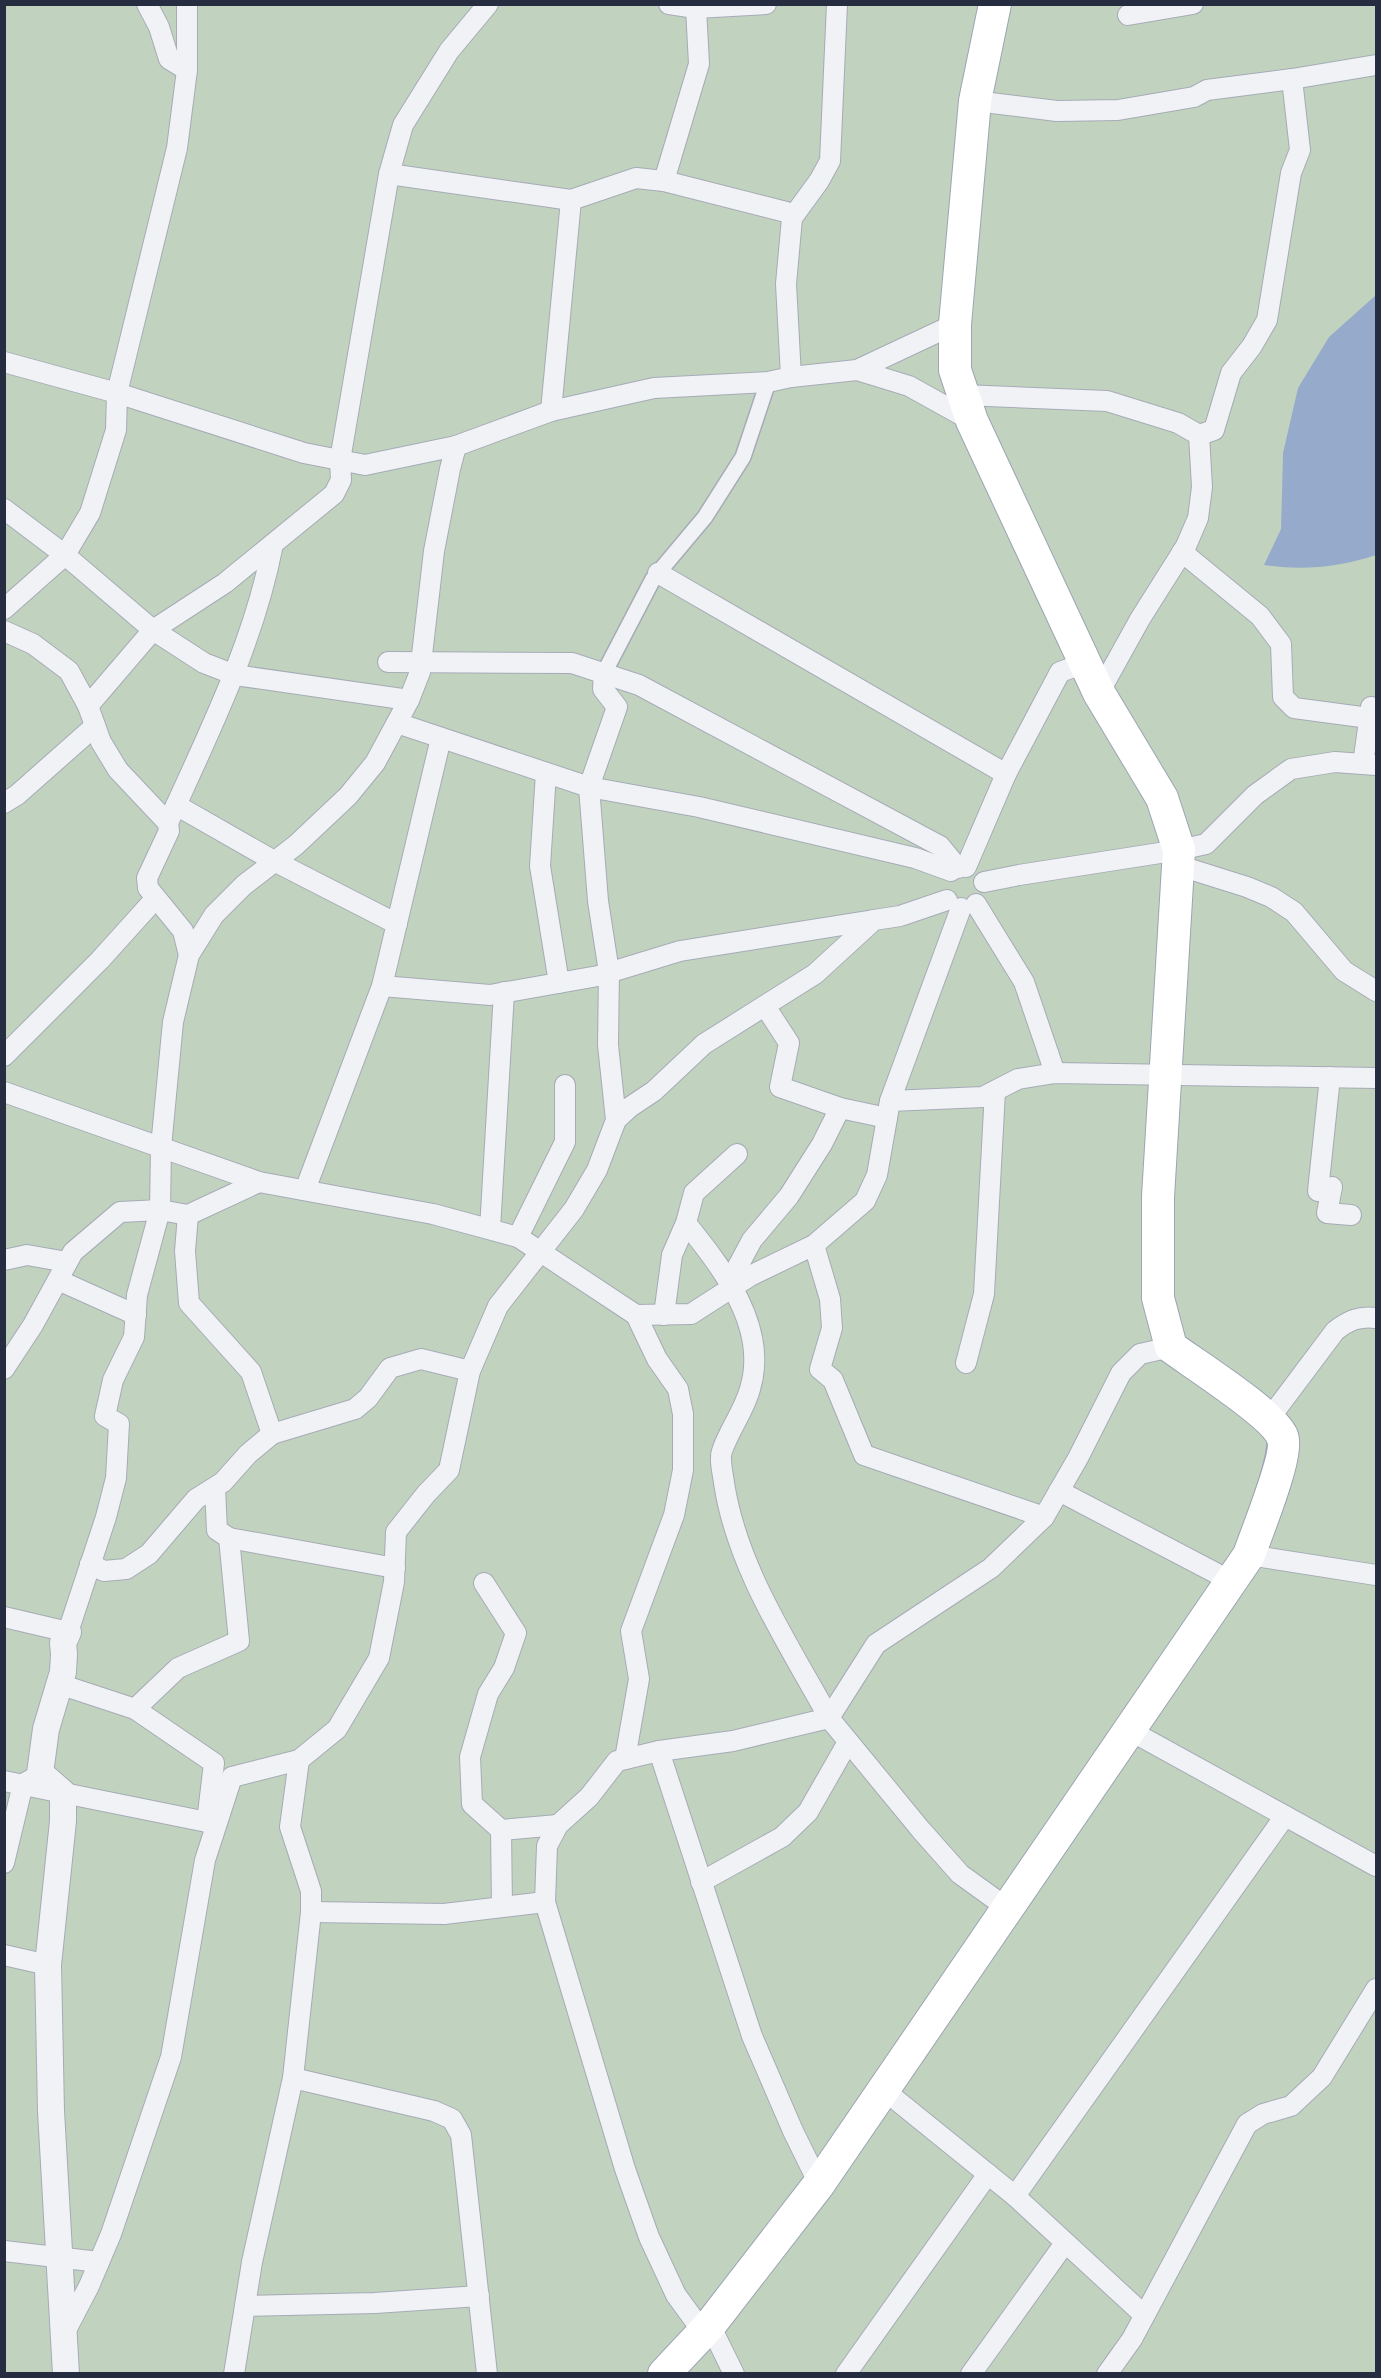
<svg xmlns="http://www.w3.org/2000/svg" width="1381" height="2378" viewBox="0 0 1381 2378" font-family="'Fira Sans',sans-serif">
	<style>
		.green { fill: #c1d3be }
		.water { fill: #96abcb }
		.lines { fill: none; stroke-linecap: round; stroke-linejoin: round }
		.pedestrian-casing { stroke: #a6abb6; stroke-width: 18 }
		.minor-casing { stroke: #a6abb6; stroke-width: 22 }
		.tertiary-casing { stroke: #a6abb6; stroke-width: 28 }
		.primary-casing { stroke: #9ca4b5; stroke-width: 34 }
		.pedestrian { stroke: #f0f2f6; stroke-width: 15 }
		.minor { stroke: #f0f2f6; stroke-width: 20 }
		.tertiary { stroke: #f0f2f6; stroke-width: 26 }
		.primary { stroke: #fff; stroke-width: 32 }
	</style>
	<rect width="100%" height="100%" fill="#dde1e8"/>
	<rect class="green" x="5" y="5" width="1371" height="2368"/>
	<path class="water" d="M1376,295V555C1340,567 1302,571 1264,565L1281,529L1283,453L1298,388L1329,337Z"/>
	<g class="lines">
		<g class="pedestrian-casing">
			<path id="pedestrian" d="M604,673L653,579L705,517L743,457L768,382"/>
		</g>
		<g class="minor-casing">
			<g id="minor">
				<path d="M147,4L159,27L169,59L187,70"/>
				<path d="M669,4L696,8L766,4"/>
				<path d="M1128,15L1193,4"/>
				<path d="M975,101L1057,111L1118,110L1194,97L1207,90L1292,79L1376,65"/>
				<path d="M389,174L571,200L636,178L664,181L786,212L792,218L786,284L791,377"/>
				<path d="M664,181L699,64L696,8"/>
				<path d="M792,218L819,181L830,161L837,4"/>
				<path d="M4,362L117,393L304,453L365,465L456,446L551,411L654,388L768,382L791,377L857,370L955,324"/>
				<path d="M857,370L909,386L972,421"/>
				<path d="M963,395L1107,401L1178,423L1199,435"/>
				<path d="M551,411L571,200"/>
				<path d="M4,509L65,555L153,630L204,663L235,675L409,700"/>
				<path d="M1182,552L1260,616L1281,644L1283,697L1294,708L1369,718"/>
				<path d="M658,573L1006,774"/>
				<path d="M4,609L65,555L90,513L116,430L117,393L177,148L187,70V4"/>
				<path d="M4,631L33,644L69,671L88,706L101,742L118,770L168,823L169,831L147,878L148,888L183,931L189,955"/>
				<path d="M388,662L572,663L639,685L940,846L958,868"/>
				<path d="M1099,693L1140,619L1186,546L1198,518L1202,487L1199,435L1214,430L1231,373L1252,346L1267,320L1291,173L1300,150L1292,79"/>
				<path d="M88,706L153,630L225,583L334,494L341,480L340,460L389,174L403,125L449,51L488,4"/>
				<path d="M397,723L589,787L617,707L603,689L604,673"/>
				<path d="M1363,764L1371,707L1374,708"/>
				<path d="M546,773L540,866L559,983"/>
				<path d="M4,803L17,795L95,726"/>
				<path d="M176,805L274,861L397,924"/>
				<path d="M168,823C209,732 254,643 273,544"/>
				<path d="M1177,865L1247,887L1271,897L1294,912L1344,971L1376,991"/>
				<path d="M966,867L1006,774L1060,672L1085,663"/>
				<path d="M984,882L1019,875L1179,850L1206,844L1255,795L1291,769L1335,762L1376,765"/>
				<path d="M976,904L1024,982L1055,1073"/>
				<path d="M382,986L490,995L598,976L680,951L874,920"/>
				<path d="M765,1006L789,1043L780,1087L840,1108L887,1118"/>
				<path d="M4,1056L100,960L155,899"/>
				<path d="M1330,1077L1318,1191L1332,1187L1327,1213L1351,1215"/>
				<path d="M4,1092L259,1182L433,1214L518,1237L636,1315L657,1359L678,1389L683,1414V1470L674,1515L631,1631L639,1679L625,1759"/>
				<path d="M890,1101L983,1097L1018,1079L1055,1073L1376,1078"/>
				<path d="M616,1120L630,1107L654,1091L704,1044L815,974L874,920L900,916L947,900"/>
				<path d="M305,1190L382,986L441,738"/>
				<path d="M188,1215L185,1251L189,1303L251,1372L272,1434"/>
				<path d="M686,1223C722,1268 769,1327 750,1389C744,1411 729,1430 722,1451C719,1459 723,1474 724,1483C737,1568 788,1643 829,1718L733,1741L659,1751L617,1761L589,1797L558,1825L547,1846L545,1902L625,2169L649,2237L676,2295L703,2332"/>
				<path d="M490,1229L504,992"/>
				<path d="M518,1237L565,1142V1085"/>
				<path d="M814,1245L830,1299L832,1328L820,1369L833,1380L864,1455L1044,1517"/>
				<path d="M4,1260L27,1255L67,1262"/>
				<path d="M58,1280L136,1315"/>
				<path d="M729,1283L752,1240L789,1196L822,1144L840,1108"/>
				<path d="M636,1315L691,1314L750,1276L814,1245L865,1201L877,1175L890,1101L961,908"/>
				<path d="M664,1315L672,1255L686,1223L694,1193L737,1154"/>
				<path d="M966,1363L984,1294L995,1091"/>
				<path d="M4,1369L33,1325L73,1252L120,1212L160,1210L161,1147L173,1022L189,955L214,915L244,885L296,845L348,796L375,763L409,700L420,672L434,551L450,469L456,446"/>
				<path d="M1269,1419L1335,1331C1349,1320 1359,1316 1376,1318"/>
				<path d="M1059,1491L1231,1581"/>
				<path d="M229,1538L395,1568"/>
				<path d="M1249,1555L1376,1575"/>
				<path d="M90,1564L104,1571L126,1569L149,1554L196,1499L223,1482L248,1454L272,1434L355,1409L368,1398L390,1368L421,1359L470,1371"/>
				<path d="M484,1583L516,1633L504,1668L488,1694L470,1757L472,1804L501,1830L558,1825"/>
				<path d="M4,1617L68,1632L106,1517L116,1478L119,1424L105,1416L113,1380L134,1337L137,1295L160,1210L188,1215L259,1182"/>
				<path d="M59,1684L135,1709L214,1763L207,1822"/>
				<path d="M135,1709L178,1668L239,1641L229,1538L217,1530L215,1488"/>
				<path d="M1129,1730L1376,1866"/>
				<path d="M659,1751L752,2036L793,2131L819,2184"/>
				<path d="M4,1781L207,1822L215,1826"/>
				<path d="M501,1830L502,1907"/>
				<path d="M4,1863L23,1784L34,1778"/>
				<path d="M701,1882L782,1837L808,1812L848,1742"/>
				<path d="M1007,1908L960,1874L921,1830L829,1718L876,1644L991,1568L1044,1517L1078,1458L1121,1373L1140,1354L1171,1347"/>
				<path d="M311,1912L444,1914L545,1902"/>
				<path d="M4,1955L48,1965"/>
				<path d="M293,2078L434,2111L452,2119L461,2135L487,2374"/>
				<path d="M884,2090L1015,2196L1144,2315"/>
				<path d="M1015,2196L1285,1816"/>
				<path d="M4,2251L99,2262"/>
				<path d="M245,2306L375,2303L479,2296"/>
				<path d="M710,2325L734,2374"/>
				<path d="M65,2332L89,2286L111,2234L171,2057L205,1860L232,1777L299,1760L337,1729L379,1658L394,1582L396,1532L426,1494L449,1470L470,1371L498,1306L574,1209L597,1170L616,1120L608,1045L609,972L598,901L589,787L699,807L915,858L951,871"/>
				<path d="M234,2374L252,2262L293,2078L311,1912V1891L290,1827L299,1760"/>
				<path d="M846,2374L988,2174"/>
				<path d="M971,2374L1065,2243"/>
				<path d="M1107,2374L1132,2339L1247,2124L1263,2114L1291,2106L1322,2077L1376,1989"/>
			</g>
		</g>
		<g class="tertiary-casing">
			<path id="tertiary" d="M66,2374L51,2111L48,1965L63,1821V1793L40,1773L46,1729L63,1672L64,1654L63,1643L68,1632"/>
		</g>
		<g class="primary-casing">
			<path id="primary" d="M664,2374L710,2325L819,2184L1249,1555C1256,1534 1290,1453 1282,1436C1272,1413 1194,1364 1171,1347L1158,1298V1197L1179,850L1162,798L1099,693L972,421L955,370V324L975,101L995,4"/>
		</g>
		<use href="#pedestrian" class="pedestrian"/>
		<use href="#minor" class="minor"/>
		<use href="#tertiary" class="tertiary"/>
		<use href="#primary" class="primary"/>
	</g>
	<rect width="1381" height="2378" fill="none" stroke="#262d40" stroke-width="12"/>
</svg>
